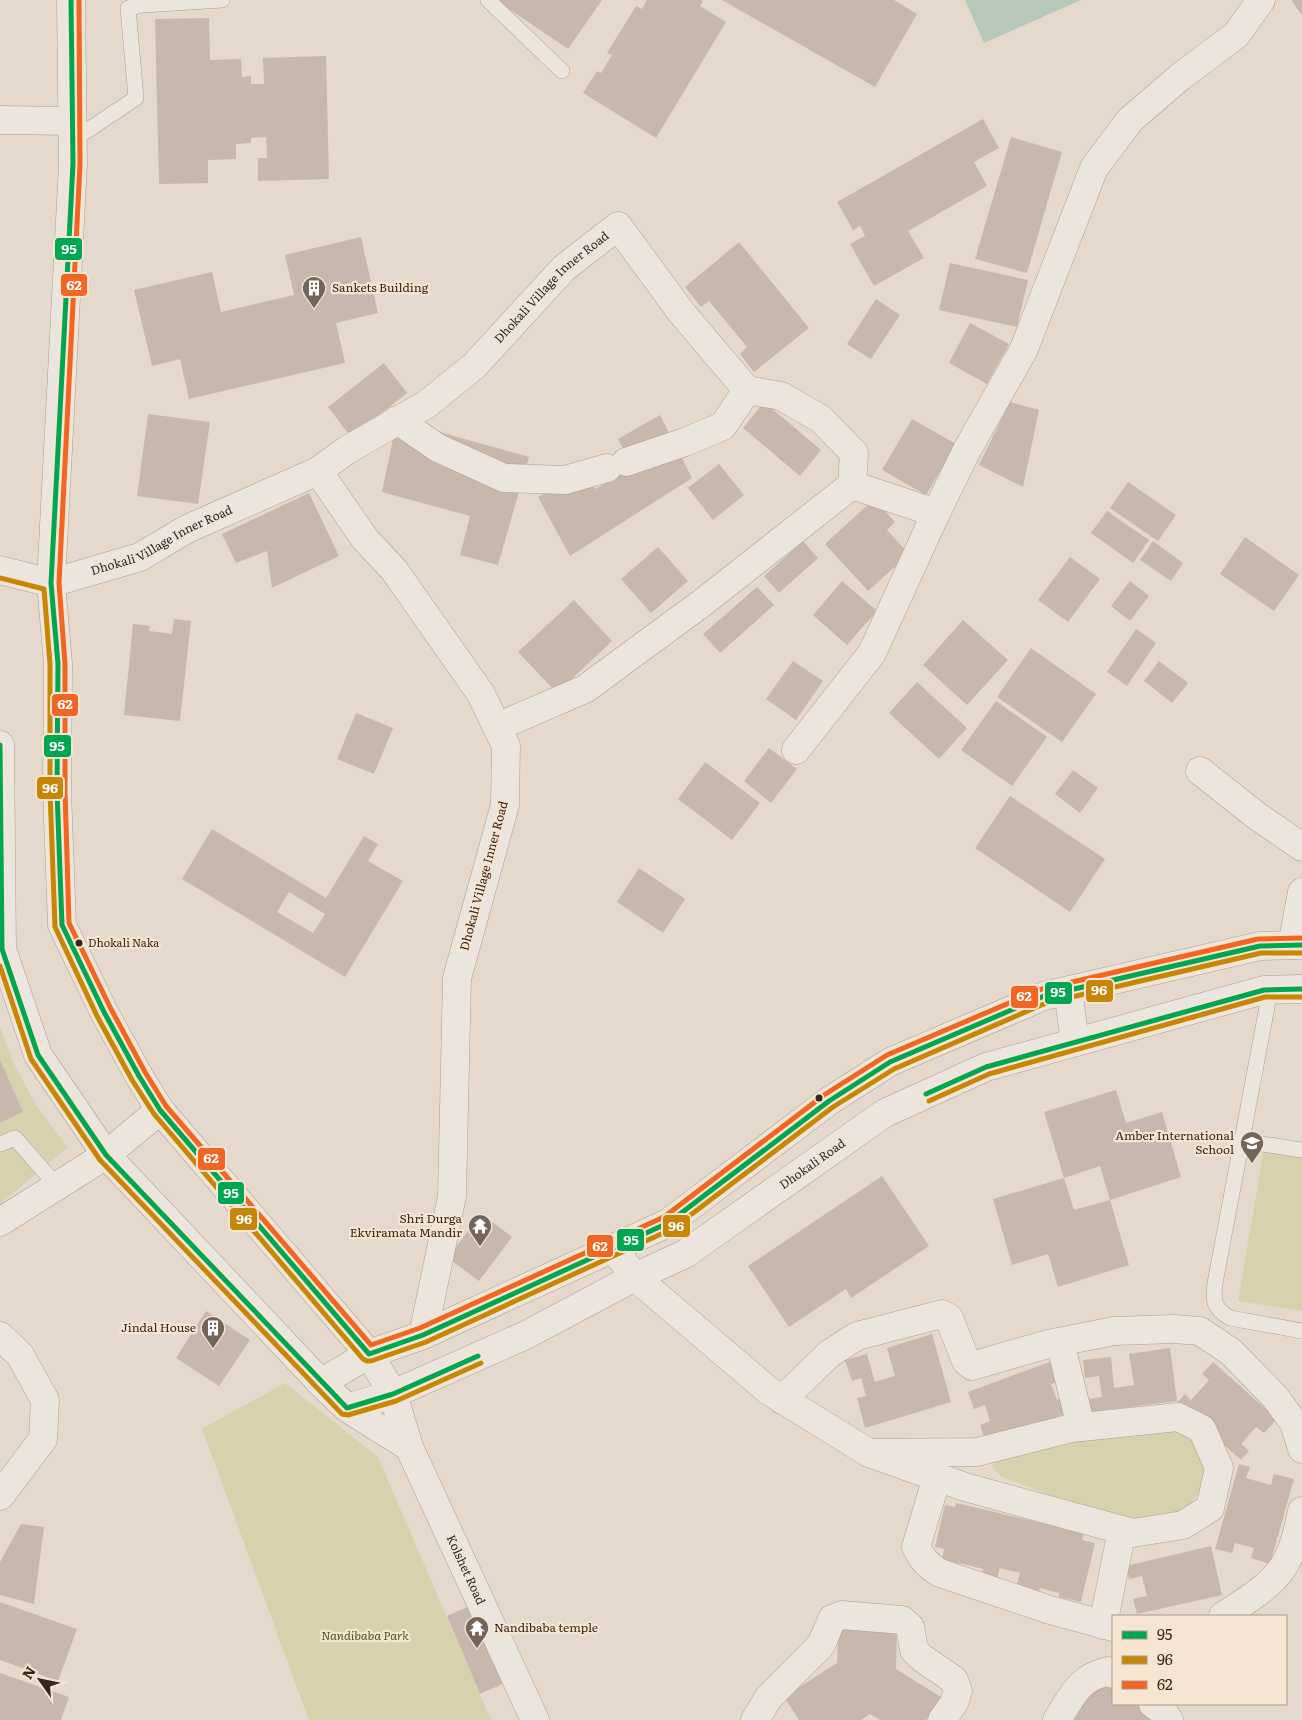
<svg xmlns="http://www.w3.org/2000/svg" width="1302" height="1720" viewBox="0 0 1302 1720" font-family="Literata,serif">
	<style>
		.green { fill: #d7d1ae }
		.water { fill: #b7c8bb }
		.building { fill: #c8b7ad; fill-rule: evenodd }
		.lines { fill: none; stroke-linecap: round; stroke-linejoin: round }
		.service-casing { stroke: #a99f96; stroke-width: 16 }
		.minor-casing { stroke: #a99f96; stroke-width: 29 }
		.tertiary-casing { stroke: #a99f96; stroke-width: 29 }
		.service { stroke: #ece5de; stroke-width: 15 }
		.minor { stroke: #ece5de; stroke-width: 28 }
		.tertiary { stroke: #ece5de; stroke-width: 28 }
		.bus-1-casing { stroke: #f6e5d1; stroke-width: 9 }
		.bus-2-casing { stroke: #f6e5d1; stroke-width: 9 }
		.bus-3-casing { stroke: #f6e5d1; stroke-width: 9 }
		.bus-1 { stroke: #00a651; stroke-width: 5 }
		.bus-2 { stroke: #c78607; stroke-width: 5 }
		.bus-3 { stroke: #f26522; stroke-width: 5 }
		.bus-dot { fill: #38261d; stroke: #f6e5d1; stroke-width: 2 }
		.labels { text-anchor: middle; stroke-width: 4.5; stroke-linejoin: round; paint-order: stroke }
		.bus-label { font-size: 11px; fill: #38261d; stroke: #f6e5d1; text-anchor: start }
		.poi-label { font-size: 12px; fill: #38261d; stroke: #f6e5d1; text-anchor: end }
		.street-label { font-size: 12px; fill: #38261d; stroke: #f6e5d1 }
		.park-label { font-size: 12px; font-style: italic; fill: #515523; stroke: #f6e5d1 }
		.line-badge { stroke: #f6e5d1; stroke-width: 2 }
		.badge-label { font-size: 14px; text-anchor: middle; font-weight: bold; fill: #fff }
	</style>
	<rect width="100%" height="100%" fill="#e4d9cc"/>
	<g class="green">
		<path d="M0,1027L13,1062L37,1107L68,1147L0,1204Z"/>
		<path d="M1264,1148L1302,1154V1311L1238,1301Z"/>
		<path d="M285,1383L378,1457L491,1720H309L202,1429Z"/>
		<path d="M1172,1421L1207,1451L1206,1482L1184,1514L1144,1525L1106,1516L1000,1476L992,1466L1001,1456Z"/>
	</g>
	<path class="water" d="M965,0H1081L984,43Z"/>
	<g class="building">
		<path d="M496,0H602L568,49Z"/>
		<path d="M647,0H701L703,1L700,6L726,22L656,138L583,93L597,71L601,73L612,55L607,53L636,6L642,9Z"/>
		<path d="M722,0H894L917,14L875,87Z"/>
		<path d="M1293,0H1302V15L1292,1Z"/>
		<path d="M209,18L210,60L241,59L242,77L251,76V84H264L263,58L326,56L329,179L258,181V158H267L266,137L251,138V143L236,144V159L208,160V183L159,184L155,19Z"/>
		<path d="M983,119L999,148L974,162L987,186L908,231L924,258L874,286L850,244L865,236L860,226L853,230L837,202Z"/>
		<path d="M1011,137L1062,152L1027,273L975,259Z"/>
		<path d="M361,237L378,313L336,323L345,363L189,399L180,359L152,366L134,290L212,272L221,312L294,295L285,255Z"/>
		<path d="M739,242L809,328L754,372L740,354L747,347L709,301L701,307L685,287Z"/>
		<path d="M950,263L1028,280L1017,327L939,310Z"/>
		<path d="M876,299L900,315L871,359L847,344Z"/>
		<path d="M970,323L1009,344L987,384L949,363Z"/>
		<path d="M384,363L407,393L351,437L328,407Z"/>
		<path d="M764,402L821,450L800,476L743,428Z"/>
		<path d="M1010,402L1039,410L1023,487L979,465Z"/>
		<path d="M148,414L210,422L198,504L137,496Z"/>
		<path d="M660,415L692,478L570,556L538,497L585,471L595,489L633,468L618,439Z"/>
		<path d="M912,419L956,444L926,495L882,470Z"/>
		<path d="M397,420L529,457L498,565L460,555L470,516L382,492Z"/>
		<path d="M719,464L744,495L713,520L688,488Z"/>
		<path d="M1128,482L1176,515L1158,541L1110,508Z"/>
		<path d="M309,493L339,556L272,588L267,551L236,563L222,534Z"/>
		<path d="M874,499L895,522L887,530L909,554L868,591L825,544Z"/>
		<path d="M1107,511L1149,540L1133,563L1091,533Z"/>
		<path d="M1245,537L1299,575L1274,611L1220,574Z"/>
		<path d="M803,541L818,558L779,593L764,576Z"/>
		<path d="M1153,541L1183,563L1171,581L1140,560Z"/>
		<path d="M658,547L688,581L651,613L621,579Z"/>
		<path d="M1070,557L1100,579L1068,622L1038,600Z"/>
		<path d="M842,581L877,611L847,645L813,615Z"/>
		<path d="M1130,581L1149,596L1130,621L1111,606Z"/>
		<path d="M757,587L774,605L720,653L703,634Z"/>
		<path d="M574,600L612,641L557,693L518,652Z"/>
		<path d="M174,619L191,621L180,721L124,715L133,624L150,626L149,631L172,634Z"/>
		<path d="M963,620L1008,660L967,705L923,665Z"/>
		<path d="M1136,629L1156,643L1127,686L1107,672Z"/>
		<path d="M1031,648L1096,694L1062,742L997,697Z"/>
		<path d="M793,661L823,681L796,720L766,699Z"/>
		<path d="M1159,661L1188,683L1172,703L1144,681Z"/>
		<path d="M917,682L967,728L939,759L889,713Z"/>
		<path d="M996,701L1047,737L1012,786L961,750Z"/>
		<path d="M356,713L393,728L374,774L337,759Z"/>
		<path d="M769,748L797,769L771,803L744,781Z"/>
		<path d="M705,762L760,803L732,840L678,799Z"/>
		<path d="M1073,770L1098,788L1080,813L1055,794Z"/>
		<path d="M1010,796L1105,859L1070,912L975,848Z"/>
		<path d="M212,829L326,898L364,836L378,844L368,861L403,881L345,977L182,879ZM289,892L325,914L313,933L277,912Z"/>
		<path d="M639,868L685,899L663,933L617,902Z"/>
		<path d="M0,1060L23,1112L0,1123Z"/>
		<path d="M1116,1090L1126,1123L1162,1112L1181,1177L1110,1200L1100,1166L1064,1178L1074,1210L1110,1200L1129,1265L1058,1287L1048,1254L1012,1265L993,1199L1064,1178L1044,1112Z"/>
		<path d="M882,1176L929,1246L851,1298L846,1289L789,1327L748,1266Z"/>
		<path d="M481,1213L512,1237L479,1281L448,1258Z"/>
		<path d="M206,1311L250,1340L219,1386L176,1358Z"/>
		<path d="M932,1334L951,1402L865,1428L857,1398L866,1396L861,1378L852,1381L845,1360L867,1354L875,1382L895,1376L887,1348Z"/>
		<path d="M1170,1348L1177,1401L1090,1412L1088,1399L1102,1397L1099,1376L1085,1378L1083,1360L1111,1357L1114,1388L1134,1385L1129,1354Z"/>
		<path d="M1055,1360L1062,1380L1051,1384L1057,1400L1068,1396L1073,1411L986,1443L980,1425L990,1421L985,1405L974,1409L968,1392Z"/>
		<path d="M1213,1362L1277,1419L1264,1433L1256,1427L1241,1444L1249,1451L1241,1460L1177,1403L1185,1394L1191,1400L1209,1380L1202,1374Z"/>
		<path d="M1239,1464L1250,1467L1246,1478L1271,1485L1274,1474L1294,1479L1270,1564L1251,1558L1254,1548L1235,1543L1232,1553L1215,1549Z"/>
		<path d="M956,1503L1084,1533L1082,1540L1095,1543L1081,1602L1059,1597V1593L1040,1588L1039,1592L1016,1587L1020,1573L1000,1568L996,1582L981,1578L983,1569L959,1563L957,1573L940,1569L944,1549L935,1547L945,1505L955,1507Z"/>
		<path d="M21,1524L44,1527L34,1604L0,1595V1562Z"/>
		<path d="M1211,1546L1222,1595L1137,1614L1133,1599L1147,1596L1142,1576L1129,1579L1126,1566Z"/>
		<path d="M0,1602L77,1629L58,1681L0,1660Z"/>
		<path d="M474,1604L507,1682L480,1694L447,1616Z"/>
		<path d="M839,1623L897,1624L896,1669L941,1697L926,1720H880L870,1714L861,1720H799L784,1697L837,1663Z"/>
		<path d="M0,1673L69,1697L61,1720H0Z"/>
		<path d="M1100,1678L1113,1687V1704H1136L1153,1720H1074Z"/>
	</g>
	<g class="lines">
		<g class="service-casing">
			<g id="service">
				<path d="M488,0L562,71"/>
				<path d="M73,140L136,98L128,8L143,5L222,0"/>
				<path d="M1270,991L1215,1283C1213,1301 1213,1308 1230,1318L1302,1331"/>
				<path d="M1242,1141L1302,1150"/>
				<path d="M0,1144L15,1138L57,1186"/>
			</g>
		</g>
		<g class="minor-casing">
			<g id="minor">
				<path d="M747,390L781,396L821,419L854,453L852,485"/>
				<path d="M397,420L438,448L504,478L565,480L607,468"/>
				<path d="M626,462L685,442L723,426L747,390"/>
				<path d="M318,471L365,539L394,570L481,694L506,746L505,805L457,978L452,1196L423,1335"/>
				<path id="s1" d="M51,583L140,557L187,529L318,471L347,450L427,404L474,366L564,268L618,226L681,312L747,390"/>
				<path d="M497,727L585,689L702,603L852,485L936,513L967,450L1024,349L1094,168L1130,120L1180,77L1236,35L1261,0"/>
				<path d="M796,750L872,653L936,513"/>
				<path d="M1200,771L1257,816L1302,847"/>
				<path d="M1292,945L1302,892"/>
				<path d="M0,1222L106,1155L160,1110"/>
				<path d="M613,1248L635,1277L769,1391L869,1453L977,1452L1072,1428L1178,1417L1202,1429L1219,1468L1210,1508L1183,1525L1133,1533L965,1487L869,1453"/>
				<path d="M0,1336L20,1355L45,1400L43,1439L0,1496"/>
				<path d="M1060,1342L1081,1427"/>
				<path d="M782,1400L829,1354L857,1336L942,1314L949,1318L966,1361L972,1366L1048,1344L1114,1331L1174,1329L1200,1331L1231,1352L1275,1397L1294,1423L1302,1449"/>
				<path d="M937,1477L916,1547C922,1559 928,1566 940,1573L1050,1610L1113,1627"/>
				<path d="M1223,1616C1244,1602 1269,1588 1283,1567C1294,1550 1298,1530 1302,1511"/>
				<path d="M1103,1625L1122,1530"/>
				<path d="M1153,1704L1163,1711L1169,1720"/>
				<path d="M755,1720L769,1697L821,1645L832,1619L842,1615L902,1620L910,1627L914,1650L922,1658L954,1680L958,1691L954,1703L942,1720"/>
				<path d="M1057,1720C1073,1695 1078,1678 1109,1671L1113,1674"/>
			</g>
		</g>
		<g class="tertiary-casing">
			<g id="tertiary">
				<path id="s2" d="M71,0L73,164L51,583L58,664L57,791L62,925L104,1012L139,1076L160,1110L369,1354L393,1394L409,1447L535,1720"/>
				<path d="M0,120L72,121"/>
				<path d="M0,570L51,583"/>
				<path d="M0,745L2,949L38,1055L106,1155L321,1383L347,1408L409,1447"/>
				<path d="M1068,991L1075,1042"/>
				<path d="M321,1383L369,1354L423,1335L668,1223L829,1101L890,1062L1044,996L1260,946L1302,945"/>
				<path id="s3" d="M347,1408L393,1394L526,1335L635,1277L685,1254L885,1113L986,1067L1264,990L1302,989"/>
			</g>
		</g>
		<use href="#service" class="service"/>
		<use href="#minor" class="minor"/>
		<use href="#tertiary" class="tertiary"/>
		<g class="bus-1-casing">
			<g id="bus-1">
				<path d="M71,0L73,164L51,583L58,664L57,791L62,925L104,1012L139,1076L160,1110L369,1354L423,1335L668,1223L829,1101L890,1062L1044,996L1260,946L1302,945"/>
				<path d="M0,745L2,949L38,1055L106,1155L347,1408L393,1394L478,1356"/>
				<path d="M926,1094L986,1067L1264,990L1302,989"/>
			</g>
		</g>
		<g class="bus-2-casing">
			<g id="bus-2">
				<path d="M0,578L44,589L50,664V791L55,927L97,1016L132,1080L154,1114L363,1359L367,1361H371L426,1342L672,1229L833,1107L894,1069L1046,1003L1261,953H1302"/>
				<path d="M0,966L31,1059L100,1160L342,1414L348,1415L396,1401L481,1363"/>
				<path d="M929,1101L989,1074L1265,997H1302"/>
			</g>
		</g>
		<g class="bus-3-casing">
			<path id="bus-3" d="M79,0L80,164L59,583L65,664V791L69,923L111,1009L145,1072L166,1106L371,1345L420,1328L664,1217L824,1095L887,1055L1042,989L1258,939L1302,938"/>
		</g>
		<use href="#bus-1" class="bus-1"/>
		<use href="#bus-2" class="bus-2"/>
		<use href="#bus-3" class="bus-3"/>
	</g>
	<defs>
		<g id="building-pin" transform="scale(1.25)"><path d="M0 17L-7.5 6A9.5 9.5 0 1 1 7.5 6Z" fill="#74655a" stroke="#f6e5d1"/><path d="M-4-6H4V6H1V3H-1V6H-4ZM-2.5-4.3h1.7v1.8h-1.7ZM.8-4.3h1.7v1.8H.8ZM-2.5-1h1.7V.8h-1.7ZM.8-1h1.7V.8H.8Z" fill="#fff"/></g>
		<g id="school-pin" transform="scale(1.25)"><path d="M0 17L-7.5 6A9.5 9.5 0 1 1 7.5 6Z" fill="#74655a" stroke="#f6e5d1"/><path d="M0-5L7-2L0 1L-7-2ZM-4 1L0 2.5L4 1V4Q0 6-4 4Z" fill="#fff"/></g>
		<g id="temple-pin" transform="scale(1.25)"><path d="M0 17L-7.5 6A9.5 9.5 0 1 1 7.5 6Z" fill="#74655a" stroke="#f6e5d1"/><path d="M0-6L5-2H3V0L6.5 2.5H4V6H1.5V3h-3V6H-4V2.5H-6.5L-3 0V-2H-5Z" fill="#fff"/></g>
	</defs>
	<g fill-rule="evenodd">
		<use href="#building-pin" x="314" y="288"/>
		<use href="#school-pin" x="1252" y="1143"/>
		<use href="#temple-pin" x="480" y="1226"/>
		<use href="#building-pin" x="213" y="1328"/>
		<use href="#temple-pin" x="477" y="1628"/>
	</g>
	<g class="bus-dot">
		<circle cx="79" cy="943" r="4.5"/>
		<circle cx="819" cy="1098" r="4.5"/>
	</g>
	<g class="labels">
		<g class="bus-label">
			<text x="88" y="947">Dhokali Naka</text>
		</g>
		<g class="poi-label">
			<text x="332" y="292" text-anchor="start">Sankets Building</text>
			<text x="1234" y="1140">Amber International<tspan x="1234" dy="14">School</tspan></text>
			<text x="462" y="1223">Shri Durga<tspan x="462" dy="14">Ekviramata Mandir</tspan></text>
			<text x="196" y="1332">Jindal House</text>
			<text x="494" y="1632" text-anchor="start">Nandibaba temple</text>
		</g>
		<g class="street-label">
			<text dy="4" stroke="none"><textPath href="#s1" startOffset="590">Dhokali Village Inner Road</textPath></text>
			<text dy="4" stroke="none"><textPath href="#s1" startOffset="119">Dhokali Village Inner Road</textPath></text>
			<text transform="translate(484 876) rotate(-75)" y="4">Dhokali Village Inner Road</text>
			<text dy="4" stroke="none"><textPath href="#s3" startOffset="528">Dhokali Road</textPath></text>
			<text dy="4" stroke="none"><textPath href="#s2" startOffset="1694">Kolshet Road</textPath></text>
		</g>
		<g class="park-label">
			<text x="365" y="1640">Nandibaba Park</text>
		</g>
	</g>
	<g class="line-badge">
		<rect x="54" y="237" width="29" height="24" rx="5" fill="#00a651"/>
		<rect x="60" y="273" width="28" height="24" rx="5" fill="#f26522"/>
		<rect x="51" y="693" width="28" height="24" rx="5" fill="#f26522"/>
		<rect x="43" y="734" width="29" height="24" rx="5" fill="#00a651"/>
		<rect x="36" y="776" width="28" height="24" rx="5" fill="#c78607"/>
		<rect x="1085" y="979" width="29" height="24" rx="5" fill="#c78607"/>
		<rect x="1044" y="981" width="29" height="24" rx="5" fill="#00a651"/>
		<rect x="1010" y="985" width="29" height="24" rx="5" fill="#f26522"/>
		<rect x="197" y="1147" width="29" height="24" rx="5" fill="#f26522"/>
		<rect x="217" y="1181" width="28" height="24" rx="5" fill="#00a651"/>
		<rect x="229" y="1207" width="29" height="24" rx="5" fill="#c78607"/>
		<rect x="662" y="1214" width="29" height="24" rx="5" fill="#c78607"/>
		<rect x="616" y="1228" width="29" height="24" rx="5" fill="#00a651"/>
		<rect x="586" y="1234" width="28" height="24" rx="5" fill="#f26522"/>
	</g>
	<g class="badge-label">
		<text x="69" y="254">95</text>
		<text x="74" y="290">62</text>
		<text x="65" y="709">62</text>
		<text x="57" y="751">95</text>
		<text x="50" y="793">96</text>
		<text x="1099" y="995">96</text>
		<text x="1058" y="997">95</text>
		<text x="1024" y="1001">62</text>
		<text x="211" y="1163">62</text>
		<text x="231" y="1198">95</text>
		<text x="244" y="1224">96</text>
		<text x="676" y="1231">96</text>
		<text x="631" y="1245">95</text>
		<text x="600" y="1251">62</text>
	</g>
	<rect x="1112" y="1615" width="175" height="90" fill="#f6e5d1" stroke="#aa9989"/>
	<rect x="1122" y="1631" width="25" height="8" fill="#00a651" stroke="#aa9989"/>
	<text x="1157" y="1640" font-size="15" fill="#38261d">95</text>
	<rect x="1122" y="1656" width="25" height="8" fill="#c78607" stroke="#aa9989"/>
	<text x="1157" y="1665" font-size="15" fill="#38261d">96</text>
	<rect x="1122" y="1681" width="25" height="8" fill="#f26522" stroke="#aa9989"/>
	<text x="1157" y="1690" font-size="15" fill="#38261d">62</text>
	<g transform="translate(40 1680) rotate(303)" stroke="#f6e5d1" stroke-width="4" paint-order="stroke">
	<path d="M0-4L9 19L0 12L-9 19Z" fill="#38261d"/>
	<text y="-8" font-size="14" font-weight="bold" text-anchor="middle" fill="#38261d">N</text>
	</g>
</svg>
